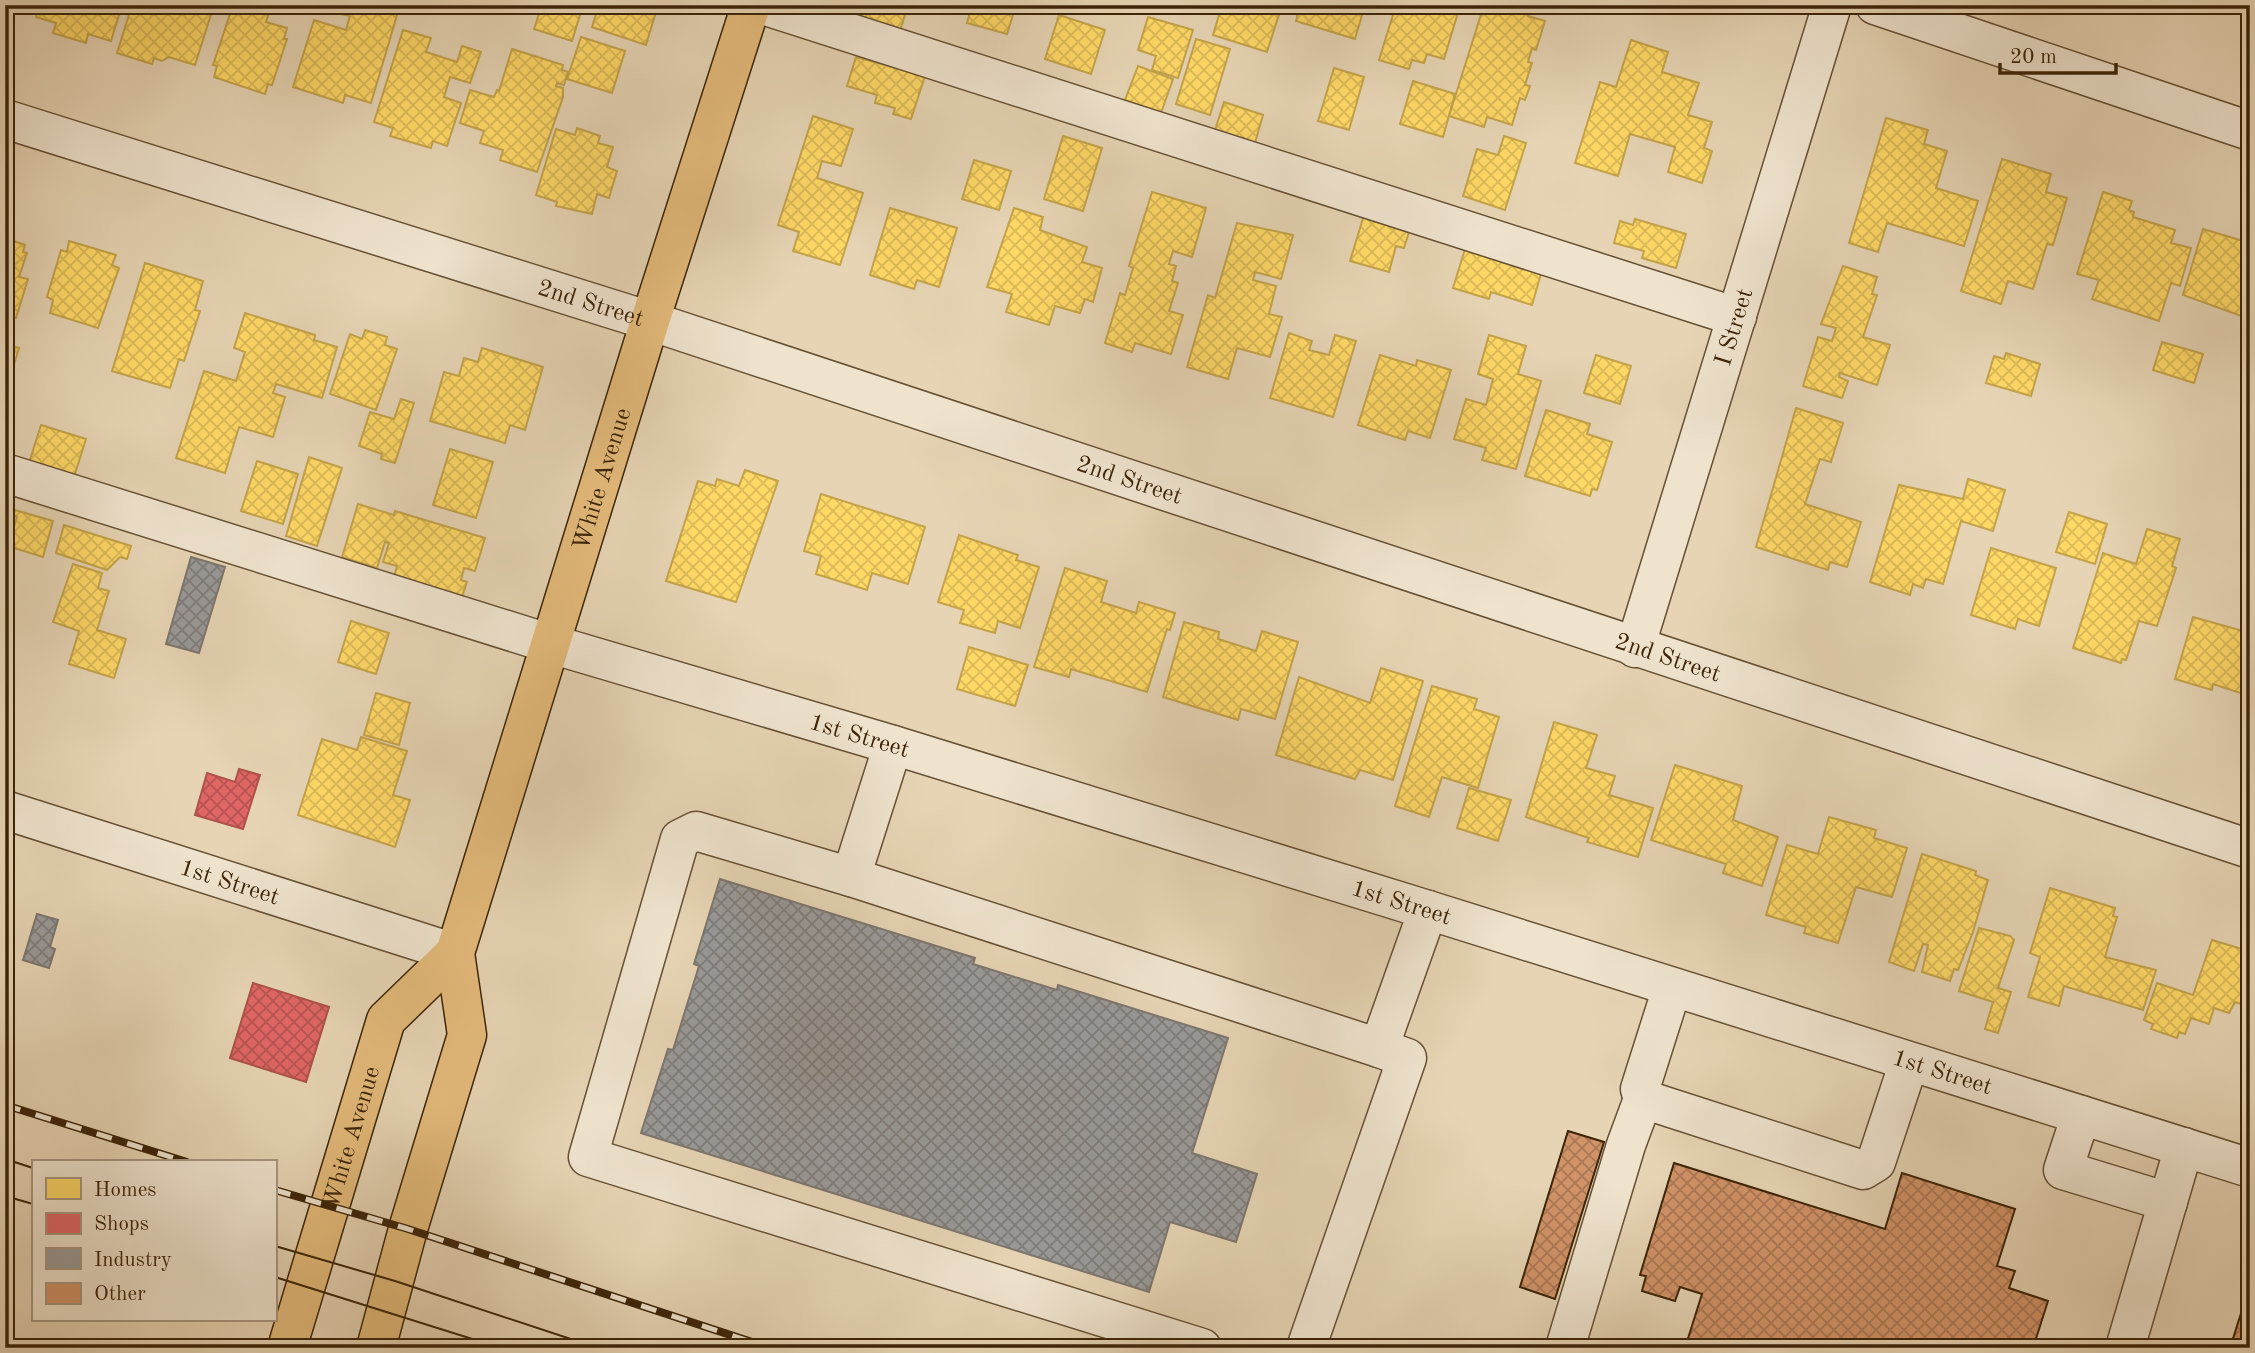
<svg xmlns="http://www.w3.org/2000/svg" width="2255" height="1353" viewBox="0 0 2255 1353" font-family="'Old Standard TT',serif">
	<style>
		.homes { fill: url(#homes-cross-hatch); stroke: #c4a34a; stroke-width: 2 }
		.shops { fill: url(#shops-cross-hatch); stroke: #ae524a; stroke-width: 2 }
		.industry { fill: url(#industry-cross-hatch); stroke: #7d766e; stroke-width: 2 }
		.building { fill: url(#building-cross-hatch); stroke: #3b2408; stroke-width: 2 }
		.lines { fill: none; stroke-linecap: round; stroke-linejoin: round }
		.minor-casing { stroke: #665033; stroke-width: 41 }
		.major-casing { stroke: #3b2408; stroke-width: 41 }
		.minor { stroke: #efe3ce; stroke-width: 38 }
		.major { stroke: #e3ba7a; stroke-width: 38 }
		.tram { stroke: #3b2408; stroke-width: 2 }
		.rail-casing { stroke: #3b2408; stroke-width: 8 }
		.rail { stroke: #efe3ce; stroke-width: 5; stroke-dasharray: 16; stroke-linecap: butt }
		.labels { text-anchor: middle; stroke-width: 7; stroke-linejoin: round; paint-order: stroke }
		.street-label { font-size: 24px; fill: #3b2408; stroke: #efe3ce }
	</style>
	<defs>
		<pattern id="homes-cross-hatch" width="8" height="8" patternUnits="userSpaceOnUse" patternTransform="scale(1.75)"><rect width="8" height="8" fill="#ffd966"/><path d="M0 0l8 8M0 8l8-8" fill="none" stroke="#dbba57"/></pattern>
		<pattern id="shops-cross-hatch" width="8" height="8" patternUnits="userSpaceOnUse" patternTransform="scale(1.75)"><rect width="8" height="8" fill="#e06666"/><path d="M0 0l8 8M0 8l8-8" fill="none" stroke="#b75452"/></pattern>
		<pattern id="industry-cross-hatch" width="8" height="8" patternUnits="userSpaceOnUse" patternTransform="scale(1.75)"><rect width="8" height="8" fill="#999"/><path d="M0 0l8 8M0 8l8-8" fill="none" stroke="#7e7d7b"/></pattern>
		<pattern id="building-cross-hatch" width="8" height="8" patternUnits="userSpaceOnUse" patternTransform="scale(1.75)"><rect width="8" height="8" fill="#d19368"/><path d="M0 0l8 8M0 8l8-8" fill="none" stroke="#ab7854"/></pattern>
	</defs>
	<rect width="100%" height="100%" fill="#e6d4b4"/>
	<filter id="stains"><feTurbulence type="fractalNoise" baseFrequency=".00286" numOctaves="4"/><feColorMatrix values="0 0 0 0 .2 0 0 0 0 .09 0 0 0 0 .02 0 0 0 .5 -.17"/></filter>
	<radialGradient id="worn" r=".72"><stop offset=".6" stop-color="#630" stop-opacity="0"/><stop offset="1" stop-color="#630" stop-opacity=".3"/></radialGradient>
	<g class="homes">
		<path d="M5,5H27L24,13Z"/>
		<path d="M39,5H122L111,41L88,34L86,43L53,33L56,23L36,17Z"/>
		<path d="M132,5H214L195,65L169,57L162,61L154,58L152,64L117,53Z"/>
		<path d="M233,5H259L270,10L266,22L287,28L284,39H287L272,85L268,84L265,94L214,77L217,66L213,65Z"/>
		<path d="M342,5H400L371,103L345,95L343,103L293,87L314,20L346,30L350,16L340,14Z"/>
		<path d="M542,5H583L572,41L534,29Z"/>
		<path d="M599,5H658L646,45L592,27Z"/>
		<path d="M858,5H908L899,34L853,20Z"/>
		<path d="M972,5H1016L1007,34L967,23Z"/>
		<path d="M1222,5H1282L1267,52L1213,35Z"/>
		<path d="M1300,5H1365L1355,39L1296,21Z"/>
		<path d="M1396,5L1460,6L1444,59L1427,54L1424,63L1412,60L1409,69L1379,60Z"/>
		<path d="M1484,5H1532L1528,16L1545,21L1536,50L1532,48L1528,62L1532,63L1525,85L1530,86L1525,100L1520,98L1512,125L1487,117L1484,127L1449,116Z"/>
		<path d="M1059,15L1105,30L1091,74L1045,59Z"/>
		<path d="M1148,17L1193,30L1178,78L1152,70L1156,56L1138,50Z"/>
		<path d="M403,30L431,38L426,52L457,62L462,46L481,52L470,83L450,77L444,97L461,103L447,146L433,141L431,148L390,136L393,128L374,122Z"/>
		<path d="M581,37L625,51L612,93L567,79Z"/>
		<path d="M1196,39L1230,49L1210,115L1176,104Z"/>
		<path d="M1631,40L1668,52L1662,72L1699,83L1688,115L1712,122L1704,148L1712,151L1702,183L1668,172L1675,147L1630,134L1618,176L1575,163L1600,82L1616,87Z"/>
		<path d="M512,49L563,65L562,70L568,72L564,85L557,83L556,86L563,88V97L537,172L500,160L503,150L480,143L484,131L460,123L470,90L494,97L497,90L499,91Z"/>
		<path d="M856,57L925,76L911,119L893,114L895,108L875,103L877,95L847,86Z"/>
		<path d="M1138,66L1173,79L1161,113L1125,100Z"/>
		<path d="M1334,68L1364,77L1349,130L1318,121Z"/>
		<path d="M1413,81L1455,94L1443,137L1400,124Z"/>
		<path d="M1224,102L1263,115L1255,143L1215,130Z"/>
		<path d="M813,116L853,129L841,166L822,161L817,178L863,193L840,265L793,251L799,232L778,225Z"/>
		<path d="M1886,118L1928,130L1924,144L1947,151L1936,188L1978,201L1964,246L1887,223L1878,252L1849,243Z"/>
		<path d="M577,128L600,136L598,143L613,147L607,167L617,171L609,198L597,194L592,214L556,206L557,202L536,195L556,129L575,135Z"/>
		<path d="M1063,136L1102,148L1083,211L1044,199Z"/>
		<path d="M1504,136L1526,143L1505,210L1463,196L1477,149L1498,155Z"/>
		<path d="M2002,159L2051,174L2046,192L2067,198L2053,245L2047,244L2033,289L2008,281L2001,304L1961,291Z"/>
		<path d="M974,160L1011,171L999,210L962,199Z"/>
		<path d="M1152,192L1206,208L1192,257L1173,251L1169,264L1176,266L1172,281L1178,283L1169,311L1183,315L1171,354L1135,343L1132,352L1105,343L1120,293L1125,295L1133,268L1129,266Z"/>
		<path d="M2103,192L2132,201L2129,210L2134,212L2133,217L2175,230L2171,243L2191,248L2180,286L2171,283L2159,321L2092,299L2099,280L2077,274Z"/>
		<path d="M890,208L957,228L939,287L917,280L914,289L870,275Z"/>
		<path d="M1014,208L1043,217L1040,230L1087,247L1082,262L1102,268L1093,302L1085,299L1080,313L1055,306L1049,325L1006,312L1012,294L987,287Z"/>
		<path d="M1364,215L1402,226L1401,230L1409,232L1404,248L1396,246L1389,272L1350,261Z"/>
		<path d="M1635,219L1686,234L1676,268L1642,258L1644,251L1614,243L1620,221L1633,225Z"/>
		<path d="M1237,223L1293,235L1281,279L1255,272L1253,280L1276,286L1269,314L1282,317L1270,357L1237,348L1228,379L1187,367L1208,295L1215,298Z"/>
		<path d="M2203,229L2250,243V303L2244,317L2183,295Z"/>
		<path d="M5,238L25,245L23,252L27,253L19,277L28,279L16,318L6,315L5,318Z"/>
		<path d="M69,241L116,255L112,265L119,268L98,328L50,313L53,300L47,297L61,250L67,252Z"/>
		<path d="M1465,249L1541,274L1532,305L1491,292L1489,299L1453,288Z"/>
		<path d="M145,263L203,281L195,310L200,311L184,361L179,359L170,388L112,371Z"/>
		<path d="M1843,266L1877,277L1872,294L1877,295L1863,337L1890,345L1877,385L1840,373L1839,377L1848,381L1842,398L1803,386L1818,337L1832,341L1836,328L1821,324Z"/>
		<path d="M245,313L315,335L314,340L337,347L322,398L276,384L273,393L285,397L273,437L239,427L225,473L176,458L204,371L236,381L245,352L234,348Z"/>
		<path d="M365,330L387,337L385,345L397,349L376,410L330,394L350,334L362,339Z"/>
		<path d="M1289,333L1312,341L1309,350L1329,355L1335,335L1356,341L1333,417L1270,398Z"/>
		<path d="M1489,335L1526,346L1518,374L1541,381L1516,469L1482,460L1486,448L1454,439L1466,399L1486,405L1493,379L1478,374Z"/>
		<path d="M2162,342L2203,354L2194,383L2153,370Z"/>
		<path d="M5,344L19,348L7,388H5Z"/>
		<path d="M482,348L543,367L525,430L510,425L505,443L430,421L444,372L459,376L464,358L478,362Z"/>
		<path d="M2006,353L2040,364L2031,396L1986,383L1994,356L2004,359Z"/>
		<path d="M1380,355L1416,366L1417,360L1451,370L1430,438L1408,431L1405,440L1358,425Z"/>
		<path d="M1596,355L1631,366L1620,404L1584,393Z"/>
		<path d="M401,399L414,403L395,463L381,459L382,454L359,446L370,412L394,419Z"/>
		<path d="M1796,408L1843,423L1831,462L1820,459L1805,504L1861,522L1847,567L1830,562L1828,570L1756,547Z"/>
		<path d="M1546,410L1590,424L1587,434L1612,442L1597,490L1592,489L1590,496L1525,476Z"/>
		<path d="M41,425L86,439L74,477L29,463Z"/>
		<path d="M450,449L493,462L476,518L433,505Z"/>
		<path d="M309,457L342,468L317,546L286,536Z"/>
		<path d="M257,461L298,474L283,524L241,511Z"/>
		<path d="M745,470L778,481L736,602L666,581L698,481L715,486L717,479L739,486Z"/>
		<path d="M1968,479L2005,490L1993,531L1961,521L1943,584L1926,579L1923,588L1913,584L1910,595L1870,582L1899,485L1963,499Z"/>
		<path d="M821,494L925,527L908,584L872,573L867,590L816,574L821,556L804,551Z"/>
		<path d="M358,504L394,515L395,511L485,538L475,571L464,568L461,580L467,582L462,597L394,577L397,566L383,562L389,543L385,542L377,568L342,557Z"/>
		<path d="M15,510L53,521L43,557L8,546L17,517L14,515Z"/>
		<path d="M2069,512L2107,524L2095,564L2056,552Z"/>
		<path d="M64,525L131,546L127,559L120,557L107,570L56,553Z"/>
		<path d="M2147,529L2180,539L2172,566L2176,568L2157,626L2139,621L2126,660L2122,659L2121,663L2073,648L2103,553L2136,564Z"/>
		<path d="M959,535L1018,555L1016,560L1039,567L1020,628L998,621L995,633L960,623L964,610L938,602Z"/>
		<path d="M1991,548L2056,568L2039,626L2018,619L2015,629L1971,615Z"/>
		<path d="M73,564L102,573L98,588L109,591L97,630L126,639L114,678L69,664L79,631L53,622Z"/>
		<path d="M1065,568L1107,581L1101,602L1136,613L1139,602L1175,613L1170,630L1167,629L1147,692L1071,669L1069,677L1034,667Z"/>
		<path d="M2193,617L2250,633V696L2213,684L2212,690L2175,679Z"/>
		<path d="M351,621L389,633L376,674L338,662Z"/>
		<path d="M1184,622L1219,632L1218,639L1256,651L1262,631L1298,642L1275,719L1241,709L1238,720L1163,697Z"/>
		<path d="M969,647L1028,665L1015,706L957,689Z"/>
		<path d="M1381,668L1423,681L1393,780L1360,770L1355,779L1276,755L1299,677L1370,703Z"/>
		<path d="M1432,686L1477,699L1474,709L1499,717L1478,788L1442,777L1429,817L1395,806Z"/>
		<path d="M376,693L410,703L399,745L364,735Z"/>
		<path d="M1554,722L1597,735L1586,768L1615,776L1609,795L1653,808L1638,857L1587,842L1589,838L1526,817Z"/>
		<path d="M361,737L407,751L393,795L410,800L395,847L298,815L322,739L357,750Z"/>
		<path d="M1675,765L1742,786L1733,820L1778,837L1762,886L1723,873L1726,864L1651,840Z"/>
		<path d="M1469,788L1511,800L1498,841L1457,828Z"/>
		<path d="M1829,817L1876,830L1874,838L1907,848L1892,897L1856,887L1838,943L1804,933L1806,927L1766,915L1787,845L1818,854Z"/>
		<path d="M1922,854L1976,871L1975,875L1988,880L1973,932L1958,970L1954,969L1950,981L1922,972L1928,945L1923,944L1914,971L1889,962Z"/>
		<path d="M2050,888L2115,908L2113,916L2117,917L2105,957L2156,970L2143,1010L2064,986L2059,1006L2028,997L2040,957L2030,953Z"/>
		<path d="M1979,928L2010,936L2014,940L1998,988L2011,992L1998,1033L1985,1029L1993,1002L1959,991Z"/>
		<path d="M2212,940L2242,949L2243,945L2250,947V1007L2235,1002L2229,1013L2214,1008L2209,1024L2191,1018L2185,1034L2179,1032L2177,1038L2151,1029L2153,1024L2144,1020L2157,983L2193,995Z"/>
	</g>
	<g class="shops">
		<path d="M239,769L260,775L243,829L195,815L207,773L235,782Z"/>
		<path d="M253,983L329,1007L306,1082L230,1058Z"/>
	</g>
	<g class="industry">
		<path d="M191,557L225,567L199,653L166,644Z"/>
		<path d="M720,879L975,958L973,964L1057,990L1058,985L1228,1038L1192,1153L1257,1174L1236,1242L1170,1222L1149,1292L641,1133L668,1049L673,1050L699,966L694,964Z"/>
		<path d="M37,914L58,920L50,947L55,949L49,968L23,960Z"/>
	</g>
	<g class="building">
		<path d="M1568,1131L1604,1142L1555,1299L1520,1287Z"/>
		<path d="M1674,1163L1885,1229L1902,1173L2015,1209L1997,1266L2015,1271L2009,1288L2048,1301L2033,1348H1685L1702,1294L1680,1287L1675,1301L1642,1291L1646,1276L1640,1275Z"/>
		<path d="M2244,1304L2250,1305V1348H2230Z"/>
	</g>
	<g class="lines">
		<g class="minor-casing">
			<g id="minor">
				<path d="M763,5L1737,317"/>
				<path d="M1875,5L2250,131"/>
				<path id="s1" d="M5,119L650,321L2250,849"/>
				<path id="s2" d="M5,473L551,644L893,745L1428,910L2250,1168"/>
				<path id="s3" d="M1635,648L1832,5"/>
				<path d="M893,745L851,877L1379,1048L1428,910"/>
				<path id="s4" d="M5,810L455,953"/>
				<path d="M851,877L696,831L680,839L588,1157L1202,1348"/>
				<path d="M1672,988L1640,1089L1643,1099L1863,1170L1876,1162L1909,1062"/>
				<path d="M2081,1115L2063,1170L2168,1202"/>
				<path d="M1306,1348L1407,1058L1379,1048"/>
				<path d="M1565,1348L1626,1145L1643,1099"/>
				<path d="M2125,1348L2184,1147"/>
			</g>
		</g>
		<g class="major-casing">
			<g id="major">
				<path id="s5" d="M287,1348L386,1020L455,953"/>
				<path id="s6" d="M376,1348L408,1229L467,1035L455,953L650,321L751,5"/>
			</g>
		</g>
		<use href="#minor" class="minor"/>
		<use href="#major" class="major"/>
		<g class="tram">
			<path d="M5,1159L33,1168"/>
			<path d="M5,1196L33,1204"/>
			<path d="M275,1246L395,1281L598,1348"/>
			<path d="M275,1277L501,1348"/>
		</g>
		<g class="rail-casing">
			<g id="rail">
				<path d="M5,1105L187,1162"/>
				<path d="M275,1190L408,1229L770,1348"/>
			</g>
		</g>
		<use href="#rail" class="rail"/>
	</g>
	<g class="labels">
		<g class="street-label">
			<text dy="8" stroke="none"><textPath href="#s1" startOffset="614">2nd Street</textPath></text>
			<text dy="8" stroke="none"><textPath href="#s3" startOffset="336">I Street</textPath></text>
			<text dy="8" stroke="none"><textPath href="#s6" startOffset="905">White Avenue</textPath></text>
			<text dy="8" stroke="none"><textPath href="#s1" startOffset="1181">2nd Street</textPath></text>
			<text dy="8" stroke="none"><textPath href="#s1" startOffset="1748">2nd Street</textPath></text>
			<text dy="8" stroke="none"><textPath href="#s2" startOffset="894">1st Street</textPath></text>
			<text dy="8" stroke="none"><textPath href="#s4" startOffset="236">1st Street</textPath></text>
			<text dy="8" stroke="none"><textPath href="#s2" startOffset="1461">1st Street</textPath></text>
			<text dy="8" stroke="none"><textPath href="#s2" startOffset="2028">1st Street</textPath></text>
			<text dy="8" stroke="none"><textPath href="#s5" startOffset="220">White Avenue</textPath></text>
		</g>
	</g>
	<rect width="2255" height="1353" fill="none" stroke="#e6d4b4" stroke-width="28"/>
	<rect x="7" y="7" width="2241" height="1339" fill="none" stroke="#3b2408" stroke-width="3.5"/>
	<rect x="14" y="14" width="2227" height="1325" fill="none" stroke="#3b2408" stroke-width="2"/>
	<rect x="32" y="1160" width="245" height="161" fill="#efe3ce" stroke="#a7977f" stroke-width="2"/>
	<rect x="46" y="1178" width="35" height="21" fill="#ffd966" stroke="#a7977f" stroke-width="2"/>
	<text x="94" y="1196" font-size="21" fill="#3b2408">Homes</text>
	<rect x="46" y="1213" width="35" height="21" fill="#e06666" stroke="#a7977f" stroke-width="2"/>
	<text x="94" y="1230" font-size="21" fill="#3b2408">Shops</text>
	<rect x="46" y="1248" width="35" height="21" fill="#999999" stroke="#a7977f" stroke-width="2"/>
	<text x="94" y="1266" font-size="21" fill="#3b2408">Industry</text>
	<rect x="46" y="1283" width="35" height="21" fill="#d19368" stroke="#a7977f" stroke-width="2"/>
	<text x="94" y="1300" font-size="21" fill="#3b2408">Other</text>
	<path d="M2000 63v10h116v-10" fill="none" stroke="#3b2408" stroke-width="3.5"/>
	<text x="2010" y="63" font-size="21" fill="#3b2408" stroke="#efe3ce" stroke-width="5" paint-order="stroke">20 m</text>
	<rect width="100%" height="100%" filter="url(#stains)"/>
	<rect width="100%" height="100%" fill="url(#worn)"/>
</svg>
